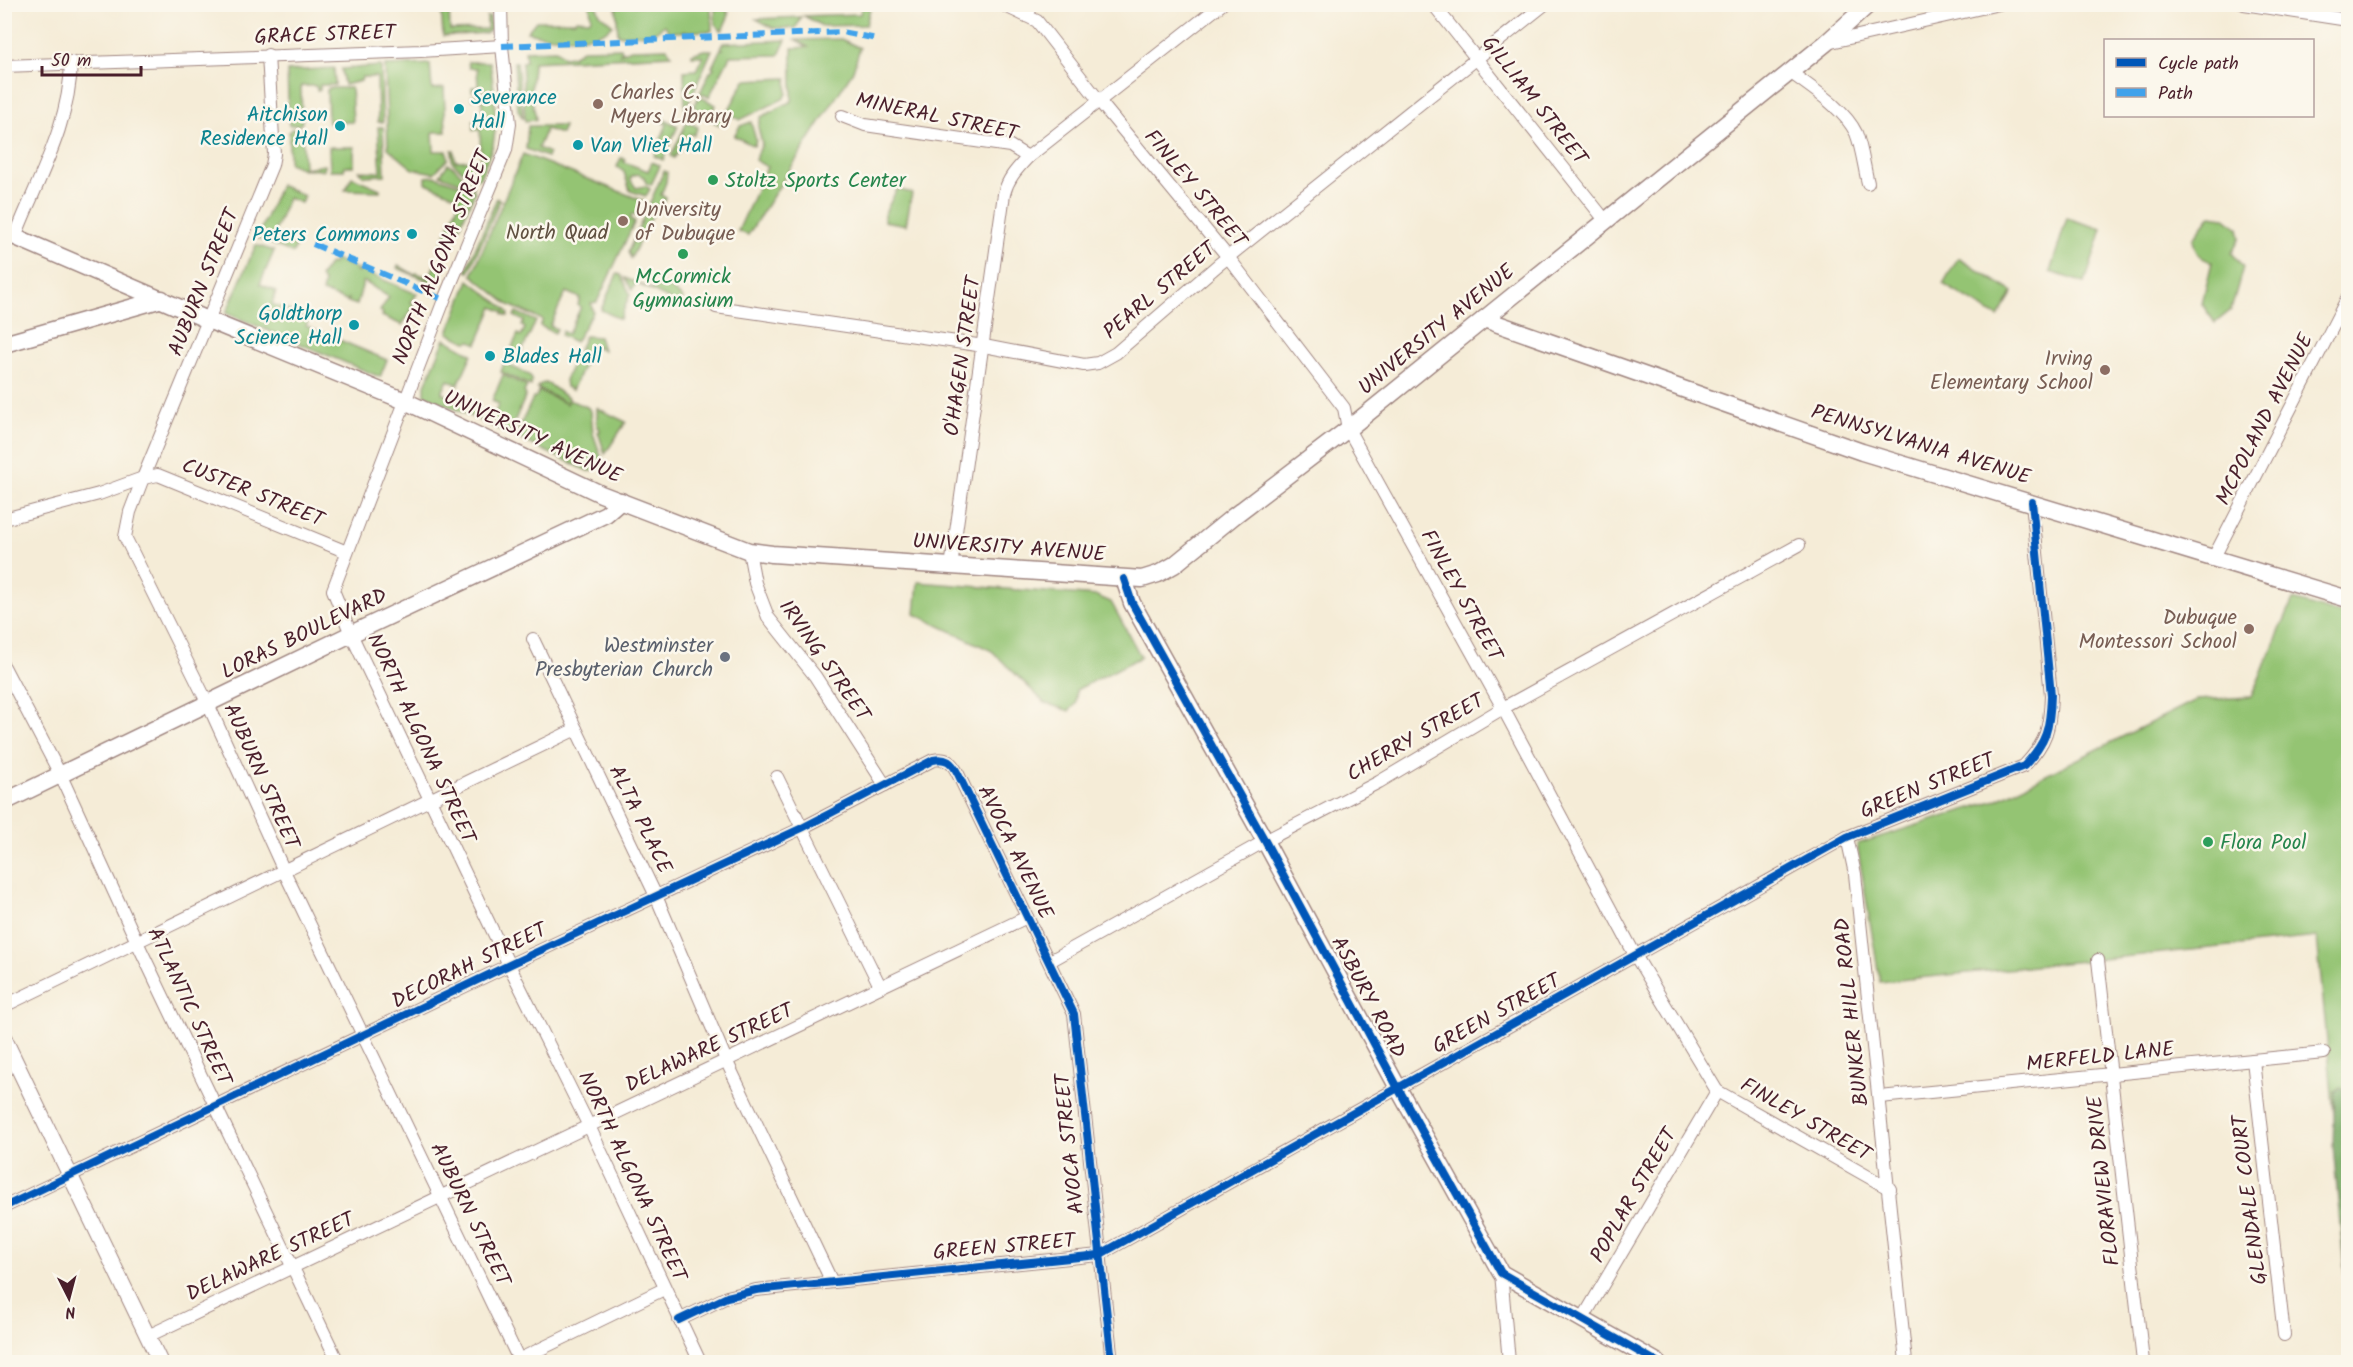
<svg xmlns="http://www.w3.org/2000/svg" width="2353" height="1367" viewBox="0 0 2353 1367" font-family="Kalam,sans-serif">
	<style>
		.green { fill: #94c473; stroke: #6f724f; stroke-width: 1.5 }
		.forest { fill: #77aa65; stroke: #606448; stroke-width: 1.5 }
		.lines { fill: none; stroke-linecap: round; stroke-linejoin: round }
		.minor-casing { stroke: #a08681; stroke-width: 14 }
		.tertiary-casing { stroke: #a08681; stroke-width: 17 }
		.secondary-casing { stroke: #a08681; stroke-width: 19 }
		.minor { stroke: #fff; stroke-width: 12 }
		.tertiary { stroke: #fff; stroke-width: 15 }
		.secondary { stroke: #fff; stroke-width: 16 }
		.quiet { stroke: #40a2eb; stroke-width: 6; stroke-dasharray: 12 6; stroke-linecap: butt }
		.cycleway-casing { stroke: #fbf7ec; stroke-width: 11 }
		.cycleway { stroke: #0057b8; stroke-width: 8 }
		.education-dot { fill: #8d6e63; stroke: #fbf7ec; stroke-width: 2 }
		.culture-dot { fill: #0f9aa8; stroke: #fbf7ec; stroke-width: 2 }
		.leisure-dot { fill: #2e9e5b; stroke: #fbf7ec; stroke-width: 2 }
		.worship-dot { fill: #6b7280; stroke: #fbf7ec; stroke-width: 2 }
		.labels { text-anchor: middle; stroke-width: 5; stroke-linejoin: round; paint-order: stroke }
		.street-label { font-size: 21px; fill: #4a1f2b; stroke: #fbf7ec }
		.education-label { font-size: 21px; fill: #785e54; stroke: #fbf7ec; text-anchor: start }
		.culture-label { font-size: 21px; fill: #0d838f; stroke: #fbf7ec; text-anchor: start }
		.leisure-label { font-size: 21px; fill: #27864d; stroke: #fbf7ec; text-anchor: start }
		.park-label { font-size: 21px; fill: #605141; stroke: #fbf7ec }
		.worship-label { font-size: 21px; fill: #5b616d; stroke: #fbf7ec; text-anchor: end }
	</style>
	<rect width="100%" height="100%" fill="#fbf7ec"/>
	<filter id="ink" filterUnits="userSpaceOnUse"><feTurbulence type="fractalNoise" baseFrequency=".0167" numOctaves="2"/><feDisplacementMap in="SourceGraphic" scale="12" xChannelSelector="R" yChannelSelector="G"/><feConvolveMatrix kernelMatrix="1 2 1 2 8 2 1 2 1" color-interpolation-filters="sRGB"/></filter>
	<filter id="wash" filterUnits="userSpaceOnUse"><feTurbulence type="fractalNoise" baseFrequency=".008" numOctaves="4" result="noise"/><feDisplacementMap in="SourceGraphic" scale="24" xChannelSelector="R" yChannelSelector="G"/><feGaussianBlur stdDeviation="1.35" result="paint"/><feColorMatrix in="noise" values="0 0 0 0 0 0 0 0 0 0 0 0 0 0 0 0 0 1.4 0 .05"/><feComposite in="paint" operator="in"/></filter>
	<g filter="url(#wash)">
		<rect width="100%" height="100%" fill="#f5ecd7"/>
		<g class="green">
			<path d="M441,5H449L450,30L487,29V17H490L491,29L486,33L443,36Z"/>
			<path d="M590,5H596L600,14L613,25C594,44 551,38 527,32L536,21H575L576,19L589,20L591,18Z"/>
			<path d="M616,5H711L712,31L669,32L665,25L652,34L618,35Z"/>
			<path d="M715,5L729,11L727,14L729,15L722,31L715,24Z"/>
			<path d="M862,5H871L866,25L822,26L804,16L860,14Z"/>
			<path d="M801,17L796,28H773L756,19Z"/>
			<path d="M841,39L860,48L853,71L748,235L738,231L767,167L755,160L762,144L758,127L761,117L792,101V48L808,47L796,40Z"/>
			<path d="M786,40L779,55L730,56L709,97L700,93L710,72L714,68L712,67L720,50L723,49L721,48L723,43Z"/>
			<path d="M621,48L622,51L619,54L631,49L667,48L672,55L533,62C533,72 531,80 531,91C531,101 535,109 536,120L525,121L522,62L526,61L525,51L556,50L564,57L572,56L584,49Z"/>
			<path d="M704,50H712L685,111L684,71L696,70L703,56H692V54Z"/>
			<path d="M468,62H490L494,90L472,91V87H478L477,68H469Z"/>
			<path d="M514,62H517L523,119L518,110Z"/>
			<path d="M430,64L432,89L444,88L446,132H433L434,151H447L448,159L434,173L413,169L388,148L385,66Z"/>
			<path d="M381,66L383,122H378L377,77H362L361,81L344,85L341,69Z"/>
			<path d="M334,68L335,85H320V90H317L316,86H301L302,122L300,125H289L287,71Z"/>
			<path d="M787,78V94L783,99L740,120L727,113L745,80Z"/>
			<path d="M329,88H351L353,122L328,123L327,90Z"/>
			<path d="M494,94L496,121L473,123V120H479L482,116V100L479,97L472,99V95Z"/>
			<path d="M699,96L716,105L711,115L716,119L724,118L720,125L703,116H695L693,120L689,118L696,107L694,106Z"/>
			<path d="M658,117L678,126L663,160L654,156L667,124L657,120Z"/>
			<path d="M687,122L698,127L694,135L689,134L683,146L674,158L671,156Z"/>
			<path d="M751,122L756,140L754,146L734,136L740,126Z"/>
			<path d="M496,125L493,145L480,178L472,179L452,162V150H454L455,161L481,160L480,130H473V127Z"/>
			<path d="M528,126H564L561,134L546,129L538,148L549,153L547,157L526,149Z"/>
			<path d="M378,127H383L385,175L364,176L359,171L381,172Z"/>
			<path d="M291,129H302L304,168L324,165V170L303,169L289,163V132Z"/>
			<path d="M329,147H354V166H345L344,170H330Z"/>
			<path d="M523,154L644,201L637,216L634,214L631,215V220L635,221L597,302L591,303L593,312L575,342L561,335L562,331L568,334L581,307L578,305L580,298L566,292L550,326L557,329L555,333L540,326L543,320L509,305L472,275Z"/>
			<path d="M621,158L625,159L624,162L648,171L652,162L660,166L651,185L646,183L644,177L638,174L632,176L630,179L636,188L645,186L650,189L646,196L630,191L624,172L617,167Z"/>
			<path d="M448,164L454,167L474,187L440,175Z"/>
			<path d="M664,171L667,172L666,182L661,195L666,198L663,205L659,204L655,210L631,258L628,252Z"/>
			<path d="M434,176L473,189L475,192L453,242L440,248L458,204L456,201L459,197L426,183V177Z"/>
			<path d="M352,177L380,189V191L345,190Z"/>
			<path d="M280,185L304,196L301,203L288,198L273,236L296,246L293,253L257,238Z"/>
			<path d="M897,189L912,193L906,225L884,221V215Z"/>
			<path d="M497,198L500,200L469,272L466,271Z"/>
			<path d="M2211,215L2224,217L2238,228L2240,238L2232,253L2243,267L2231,310L2215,323L2202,304L2212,262C2199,258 2195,253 2193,239Z"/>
			<path d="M2067,218L2102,229L2085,283L2050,272Z"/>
			<path d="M256,245L274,251L260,284L276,291L272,304L309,319L306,326L387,360L380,377L226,313Z"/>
			<path d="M1958,258L2013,292L1998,317L1943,284Z"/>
			<path d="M335,259L357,269L356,272L359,273L360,270L417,294L411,302L415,305L402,325L382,316L383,313L380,311L389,297L365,282H363L357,305L348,302L349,298L347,301L322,292L324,283L320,277L330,263L333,264Z"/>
			<path d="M398,265L413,274L417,273L429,278L434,266L442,270L436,284L397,268Z"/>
			<path d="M617,274L621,275L630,294L620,319L601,310Z"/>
			<path d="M625,278L651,289L666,285L683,298L681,305L636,283L632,290Z"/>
			<path d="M469,280L506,309L509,314L508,316L503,314L504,312L493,307L477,344L471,341L466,342L448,333Z"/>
			<path d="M516,312L536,321L518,359L514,361L507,358L518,334L521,336L525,328L522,326L524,321L514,316Z"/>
			<path d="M585,336L599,337L603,350L593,346L572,390L566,387L565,380Z"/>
			<path d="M445,339L472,354L458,385L448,380L442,393L493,416L499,404L492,401L503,375L527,386L524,392L526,395L509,434L425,395V385Z"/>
			<path d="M504,363L529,375L532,379L531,386L501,372Z"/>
			<path d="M546,383C556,387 560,395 569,398L566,403L537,388L541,384Z"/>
			<path d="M539,391L567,404L569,400L587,407L591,411L593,433L602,459L593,471H588L515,437L533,398L536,397Z"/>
			<path d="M597,408L626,422L605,454L598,432L600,431L599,427H597Z"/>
			<path d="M918,582L1097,596L1111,602L1141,657L1076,690V704L1069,711L1045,703L992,651L915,614Z"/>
			<path d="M2293,600L2348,616V1260L2317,937L1880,982L1857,844L1996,800L2196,700L2251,697Z"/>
		</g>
		<path class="forest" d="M2341,1088L2348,1096V1311L2333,1145L2335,1091Z"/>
	</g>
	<g filter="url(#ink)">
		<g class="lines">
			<g class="minor-casing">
				<g id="minor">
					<path d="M501,4L502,46L510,124L506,150L444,300L333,590L351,634L509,965L589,1126L700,1362"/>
					<path d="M1001,4L1037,21L1100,102L1228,257L1344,408L1348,429L1503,708L1635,955L1717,1091L1890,1189"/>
					<path d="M1433,4L1605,220"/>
					<path d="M2244,4L2348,20"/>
					<path d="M1026,15L1034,4"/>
					<path d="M1827,43L1999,4"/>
					<path d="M268,55L274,154L272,165L143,478L130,512L125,537L208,704L284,871L520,1362"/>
					<path d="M4,66L421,51L502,46"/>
					<path d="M1790,72C1811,88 1844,108 1856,133C1862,148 1864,167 1868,183"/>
					<path d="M842,116L865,125L1010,146L1028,157L1222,4"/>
					<path d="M15,237C37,180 70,125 71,62"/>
					<path d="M716,307L984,346L1084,365L1098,363L1116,353L1218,265L1545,4"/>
					<path d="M4,519L99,494L143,478L158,475L347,552"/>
					<path d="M749,551L755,583L768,617L815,676L885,785"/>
					<path d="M2213,559L2348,297"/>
					<path d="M951,567L1004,194C1008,178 1017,169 1028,157"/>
					<path d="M533,639L656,896L726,1060L831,1280"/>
					<path d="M4,667L61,776L137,942L338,1362"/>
					<path d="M777,777L880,986"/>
					<path d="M1847,837L1855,874L1906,1362"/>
					<path d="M2098,960L2143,1362"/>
					<path d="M1050,961L1265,841L1379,782L1503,708L1799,545"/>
					<path d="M4,1006L576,729"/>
					<path d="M2253,1060L2284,1335"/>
					<path d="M1880,1097L2324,1053"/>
					<path d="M4,1207L509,965L802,828L933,760C946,757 952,762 958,774L1074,1014L1112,1362"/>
					<path d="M1501,1273L1509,1362"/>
					<path d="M679,1320L727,1297L756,1290L1099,1255L1847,837L2024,766C2047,742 2050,728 2051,695L2032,502"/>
					<path d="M1582,1320L1717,1091"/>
					<path d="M148,1336L1027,917"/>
					<path d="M514,1362L664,1289"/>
				</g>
			</g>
			<g class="tertiary-casing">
				<path id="tertiary" d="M4,1038L160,1362"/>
			</g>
			<g class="secondary-casing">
				<g id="secondary">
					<path d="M4,232L208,320L405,401L601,494L749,551L772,554L1142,579L1158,574L1174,565L1234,516L1348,429L1826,43L1869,4"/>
					<path d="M1484,319L1862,452L2348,599"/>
					<path d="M4,344L162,299"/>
					<path d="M1124,579L1132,603L1265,841L1398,1088L1501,1273L1657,1362"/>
					<path d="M4,802L351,634L606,514L621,501"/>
				</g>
			</g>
			<use href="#minor" class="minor"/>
			<use href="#tertiary" class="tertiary"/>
			<use href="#secondary" class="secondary"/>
			<g class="quiet">
				<path d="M502,46L842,32L877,39"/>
				<path d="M313,244L444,300"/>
			</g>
			<g class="cycleway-casing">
				<g id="cycleway">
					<path d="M1124,579L1132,603L1265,841L1398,1088L1501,1273L1657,1362"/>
					<path d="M4,1207L509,965L802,828L933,760C946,757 952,762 958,774L1074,1014L1112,1362"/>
					<path d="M679,1320L727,1297L756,1290L1099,1255L1847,837L2024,766C2047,742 2050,728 2051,695L2032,502"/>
				</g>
			</g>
			<use href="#cycleway" class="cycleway"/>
		</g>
	</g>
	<g class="education-dot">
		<circle cx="598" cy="104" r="6"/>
		<circle cx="623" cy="221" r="6"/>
		<circle cx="2105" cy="370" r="6"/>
		<circle cx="2249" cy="629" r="6"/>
	</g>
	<g class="culture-dot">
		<circle cx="459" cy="109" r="6"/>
		<circle cx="340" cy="126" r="6"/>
		<circle cx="578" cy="145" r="6"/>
		<circle cx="412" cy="234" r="6"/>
		<circle cx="354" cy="325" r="6"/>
		<circle cx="490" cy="356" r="6"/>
	</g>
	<g class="leisure-dot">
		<circle cx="713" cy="180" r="6"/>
		<circle cx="683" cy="254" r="6"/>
		<circle cx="2208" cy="842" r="6"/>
	</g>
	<circle class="worship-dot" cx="725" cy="657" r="6"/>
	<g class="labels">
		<g class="street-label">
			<text transform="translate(325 34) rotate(-2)" y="7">GRACE STREET</text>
			<text transform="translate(1535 100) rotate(52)" y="7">GILLIAM STREET</text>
			<text transform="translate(937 116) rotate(12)" y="7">MINERAL STREET</text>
			<text transform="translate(1196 188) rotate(50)" y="7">FINLEY STREET</text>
			<text transform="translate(441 257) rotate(-68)" y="7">NORTH ALGONA STREET</text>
			<text transform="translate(203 282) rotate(-68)" y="7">AUBURN STREET</text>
			<text transform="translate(1159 290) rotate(-40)" y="7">PEARL STREET</text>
			<text transform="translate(1436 329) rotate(-39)" y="7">UNIVERSITY AVENUE</text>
			<text transform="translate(962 356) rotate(-82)" y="7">O'HAGEN STREET</text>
			<text transform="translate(2264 419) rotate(-63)" y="7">MCPOLAND AVENUE</text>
			<text transform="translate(533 436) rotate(25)" y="7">UNIVERSITY AVENUE</text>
			<text transform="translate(1921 444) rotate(17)" y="7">PENNSYLVANIA AVENUE</text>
			<text transform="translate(253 492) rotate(22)" y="7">CUSTER STREET</text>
			<text transform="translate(1009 547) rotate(4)" y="7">UNIVERSITY AVENUE</text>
			<text transform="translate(1462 595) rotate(61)" y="7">FINLEY STREET</text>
			<text transform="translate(304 633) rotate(-26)" y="7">LORAS BOULEVARD</text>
			<text transform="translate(825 660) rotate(55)" y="7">IRVING STREET</text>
			<text transform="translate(1415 737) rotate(-30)" y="7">CHERRY STREET</text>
			<text transform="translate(422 738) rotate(65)" y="7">NORTH ALGONA STREET</text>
			<text transform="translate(262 776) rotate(66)" y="7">AUBURN STREET</text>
			<text transform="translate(1927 785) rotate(-22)" y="7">GREEN STREET</text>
			<text transform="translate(641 819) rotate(64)" y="7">ALTA PLACE</text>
			<text transform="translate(1016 852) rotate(64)" y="7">AVOCA AVENUE</text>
			<text transform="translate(469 965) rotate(-26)" y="7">DECORAH STREET</text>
			<text transform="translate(1369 997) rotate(62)" y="7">ASBURY ROAD</text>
			<text transform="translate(190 1006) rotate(65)" y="7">ATLANTIC STREET</text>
			<text transform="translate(1851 1012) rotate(-96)" y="7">BUNKER HILL ROAD</text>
			<text transform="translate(1496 1013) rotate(-29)" y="7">GREEN STREET</text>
			<text transform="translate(709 1047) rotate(-25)" y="7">DELAWARE STREET</text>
			<text transform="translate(2100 1056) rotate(-6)" y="7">MERFELD LANE</text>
			<text transform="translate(1806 1119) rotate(30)" y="7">FINLEY STREET</text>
			<text transform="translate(1069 1144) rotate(-96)" y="7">AVOCA STREET</text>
			<text transform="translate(633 1176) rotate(65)" y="7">NORTH ALGONA STREET</text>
			<text transform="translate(2103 1181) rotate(-96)" y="7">FLORAVIEW DRIVE</text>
			<text transform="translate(1633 1195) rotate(-60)" y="7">POPLAR STREET</text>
			<text transform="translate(2249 1200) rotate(-97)" y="7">GLENDALE COURT</text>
			<text transform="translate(471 1214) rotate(64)" y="7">AUBURN STREET</text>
			<text transform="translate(1004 1246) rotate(-5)" y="7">GREEN STREET</text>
			<text transform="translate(270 1256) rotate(-25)" y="7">DELAWARE STREET</text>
		</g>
		<g class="education-label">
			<text x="610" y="99">Charles C.<tspan x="610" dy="24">Myers Library</tspan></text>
			<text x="635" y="216">University<tspan x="635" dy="24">of Dubuque</tspan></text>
			<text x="2093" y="365" text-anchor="end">Irving<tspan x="2093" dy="24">Elementary School</tspan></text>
			<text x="2237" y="624" text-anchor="end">Dubuque<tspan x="2237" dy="24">Montessori School</tspan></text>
		</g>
		<g class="culture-label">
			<text x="471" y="104">Severance<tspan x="471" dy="24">Hall</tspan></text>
			<text x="328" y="121" text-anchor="end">Aitchison<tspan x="328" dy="24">Residence Hall</tspan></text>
			<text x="590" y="152">Van Vliet Hall</text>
			<text x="400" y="241" text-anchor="end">Peters Commons</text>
			<text x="342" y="320" text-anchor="end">Goldthorp<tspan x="342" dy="24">Science Hall</tspan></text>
			<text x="502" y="363">Blades Hall</text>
		</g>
		<g class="leisure-label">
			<text x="725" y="187">Stoltz Sports Center</text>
			<text x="683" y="283" text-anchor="middle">McCormick<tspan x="683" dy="24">Gymnasium</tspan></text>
			<text x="2220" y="849">Flora Pool</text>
		</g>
		<g class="park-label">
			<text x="557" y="239">North Quad</text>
		</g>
		<g class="worship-label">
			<text x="713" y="652">Westminster<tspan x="713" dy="24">Presbyterian Church</tspan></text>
		</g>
	</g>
	<rect width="2353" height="1367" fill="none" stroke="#fbf7ec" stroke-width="24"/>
	<rect x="2104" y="39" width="210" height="78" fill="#fbf7ec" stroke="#b4a19f" stroke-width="1.5"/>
	<rect x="2116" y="58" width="30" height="9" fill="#0057b8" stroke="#b4a19f" stroke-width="1.5"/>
	<text x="2158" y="69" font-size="18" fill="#4a1f2b">Cycle path</text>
	<rect x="2116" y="88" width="30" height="9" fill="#40a2eb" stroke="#b4a19f" stroke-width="1.5"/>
	<text x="2158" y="99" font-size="18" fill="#4a1f2b">Path</text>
	<g transform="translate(69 1298) rotate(174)" stroke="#fbf7ec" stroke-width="4.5" paint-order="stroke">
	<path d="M0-4.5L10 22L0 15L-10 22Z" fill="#4a1f2b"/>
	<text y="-9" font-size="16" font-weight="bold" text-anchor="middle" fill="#4a1f2b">N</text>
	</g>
	<path d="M42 66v9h99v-9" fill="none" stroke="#4a1f2b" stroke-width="3"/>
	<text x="51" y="66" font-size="18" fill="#4a1f2b" stroke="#fbf7ec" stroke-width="4.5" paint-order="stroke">50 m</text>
</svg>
